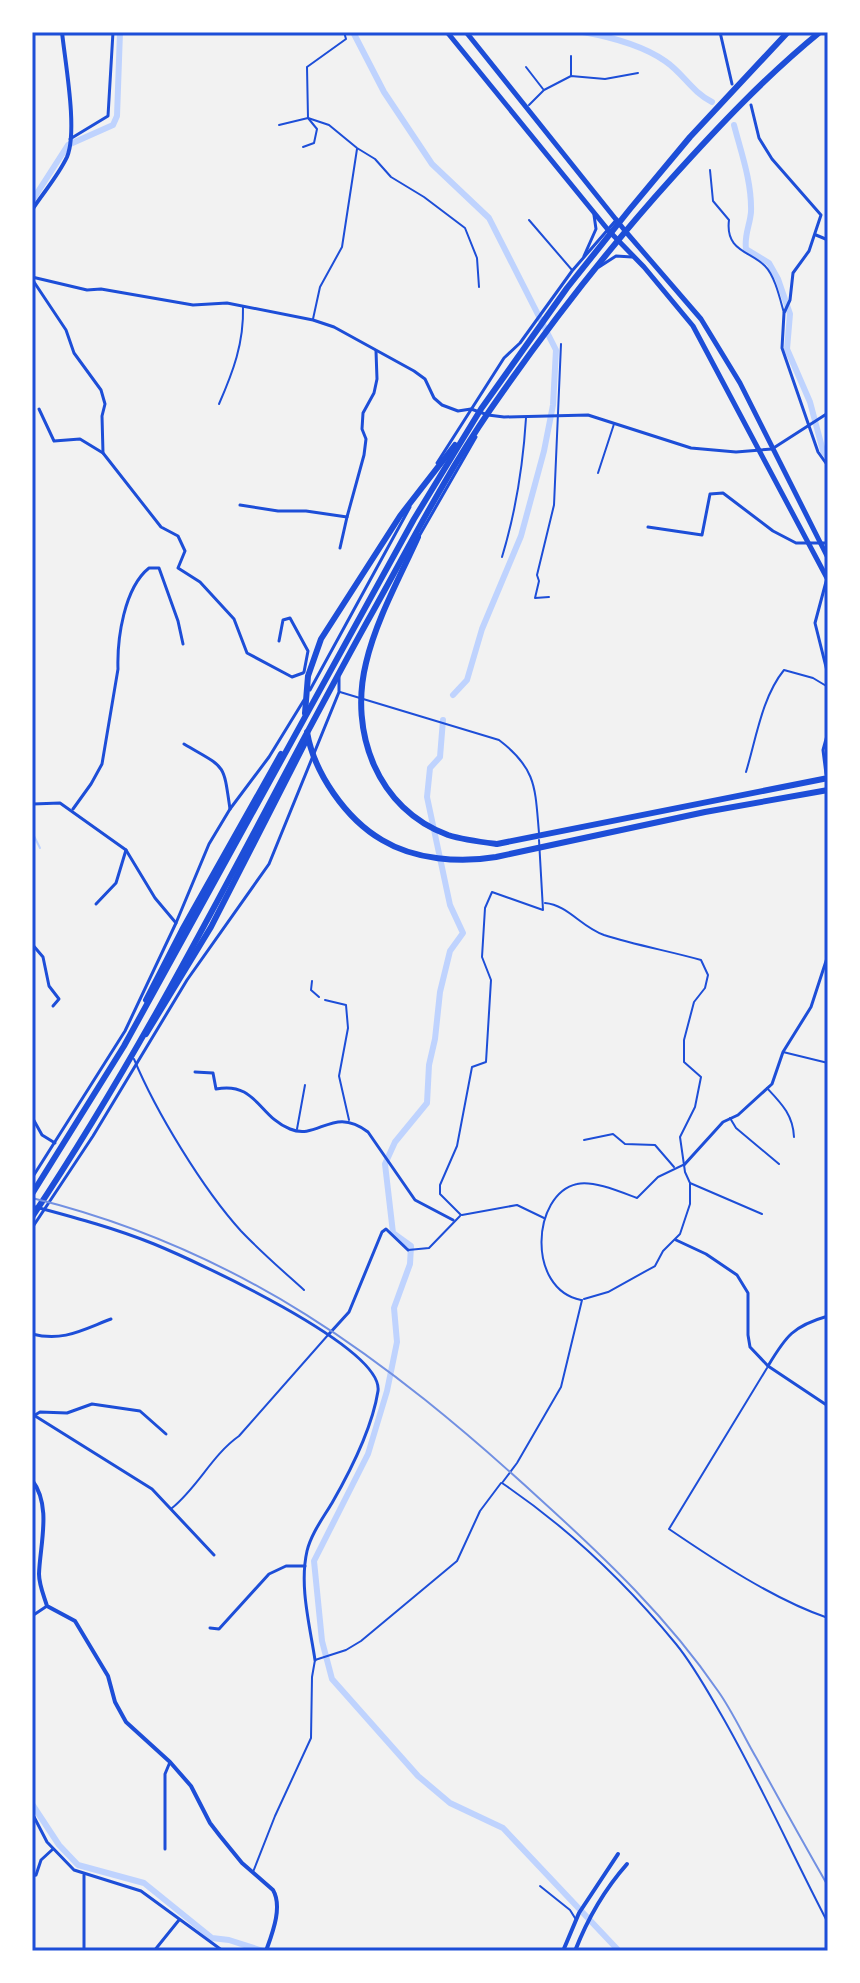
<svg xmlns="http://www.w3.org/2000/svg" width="860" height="1983" viewBox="0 0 860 1983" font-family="Signika,sans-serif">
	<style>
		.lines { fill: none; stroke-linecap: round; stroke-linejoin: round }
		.stream { stroke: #bfd3fe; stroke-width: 2 }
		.canal { stroke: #bfd3fe; stroke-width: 6 }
		.service { stroke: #1d4ed8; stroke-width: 2 }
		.minor { stroke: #1d4ed8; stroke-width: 3 }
		.tertiary { stroke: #1d4ed8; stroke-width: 4 }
		.primary { stroke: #1d4ed8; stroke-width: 5 }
		.motorway { stroke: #1d4ed8; stroke-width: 6 }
		.rail { stroke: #7290e2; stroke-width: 2 }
		.neatline { fill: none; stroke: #1d4ed8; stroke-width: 3 }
	</style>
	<rect width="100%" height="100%" fill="#f2f2f2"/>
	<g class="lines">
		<path class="stream" d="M33,834L40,848"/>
		<g class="canal">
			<path d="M353,32L384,92L432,164L489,218L556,350L553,405L544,451L521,536L482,629L467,680L453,695"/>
			<path d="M583,32C611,37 642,45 665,61C683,73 692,92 712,102"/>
			<path d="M734,125C741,152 752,182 751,212C750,225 744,235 746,249L769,263L778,279L790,314L787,349L810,402L823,451L828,457"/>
			<path d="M32,201L68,145L113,125L117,116L120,32"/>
			<path d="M443,720L440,757L430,768L427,797L450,905L463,933L450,951L440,992L435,1039L429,1065L427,1103L395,1142L385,1164L393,1233L411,1246L410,1264L394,1308L397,1342L387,1391L368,1454L314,1561L322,1641L332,1679L418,1776L450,1803L503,1828L619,1951"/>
			<path d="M32,1804L59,1845L78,1865L144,1883L212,1938L229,1940L263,1951"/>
		</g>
		<g class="service">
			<path d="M344,32L346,39L307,67L308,118L329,125L357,148L375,159L391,177L424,197L465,228L477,258L479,287"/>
			<path d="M526,67L543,89"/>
			<path d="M571,75V56"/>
			<path d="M529,105L544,90L571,76L605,79L638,73"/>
			<path d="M279,125L308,118L317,129L314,143L303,147"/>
			<path d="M710,170L713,201L729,220C725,251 750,251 765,266C775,276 780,299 784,313"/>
			<path d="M529,220L572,270"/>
			<path d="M313,319L320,287L342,247L357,149"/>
			<path d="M219,404C233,372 244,343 243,307"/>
			<path d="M598,473L614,424"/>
			<path d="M502,557C516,511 523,466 526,418"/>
			<path d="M549,597L535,598L539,581L537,575L554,505L561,344"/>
			<path d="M340,692L499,740C537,769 535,788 539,833"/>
			<path d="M746,772C756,739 762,697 784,670L813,678L828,687"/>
			<path d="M545,903C568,905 581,927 604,935C635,945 669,951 701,960L708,975L705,988L694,1002L684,1040V1062L701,1077L695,1107L680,1137L685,1172L690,1183V1204L680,1234L663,1251L655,1266L608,1292L584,1299"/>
			<path d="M312,981L311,990L319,997"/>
			<path d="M325,1000L346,1005L348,1028L339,1076L349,1120"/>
			<path d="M783,1052L828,1063"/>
			<path d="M134,1059C156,1112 203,1189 241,1231C261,1252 283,1271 304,1290"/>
			<path d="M767,1088C782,1104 793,1115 794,1137"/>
			<path d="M730,1118L736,1128L779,1164"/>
			<path d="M297,1129L305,1085"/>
			<path d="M584,1140L613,1134L625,1144L655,1145L674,1167"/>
			<path d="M690,1183L762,1214"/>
			<path d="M461,1215L440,1194V1185L457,1146L472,1067L486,1062L491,980L482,957L485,908L492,892L543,910L539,840"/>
			<path d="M462,1215L517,1205L544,1218"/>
			<path d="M408,1250L429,1248L460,1216"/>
			<path d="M581,1300C526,1289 532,1194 577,1184C593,1180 621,1192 637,1198L658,1177L683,1165"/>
			<path d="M582,1300L561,1387L517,1463L502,1483C567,1527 626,1583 676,1644C694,1666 708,1692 722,1716C761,1784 792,1854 828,1923"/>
			<path d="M767,1368L669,1529C716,1561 775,1600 828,1618"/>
			<path d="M172,1508C198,1487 212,1455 239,1436L328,1335"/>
			<path d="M253,1872L275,1816L311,1738L312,1677L315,1660L346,1650L361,1641L457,1561L480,1511L501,1483"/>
			<path d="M540,1886L570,1910L575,1918"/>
		</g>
		<g class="minor">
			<path d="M720,32L732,84"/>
			<path d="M751,105L759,138L772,159L821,215L809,251L793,273L790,300L784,313L782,348L818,452L828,466"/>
			<path d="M70,139L108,116L113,32"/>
			<path d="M816,235L828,240"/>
			<path d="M584,256L596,229L594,215"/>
			<path d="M599,267L616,256L632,257"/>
			<path d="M32,277L87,290L101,289L193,305L227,303L313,320L334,327L414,371L425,379L434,398L442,405L458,411L471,409L488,415L504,417L588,415L691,448L736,452L772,449L828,413"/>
			<path d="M32,279L66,330L74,353L101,390L105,404L102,416L103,453L161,527L178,536L185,551L178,568L200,582L234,619L247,653L292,677L303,673"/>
			<path d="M39,409L54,441L80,439L103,453"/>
			<path d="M437,463L504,358L520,343L572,271L617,219"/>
			<path d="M240,505L278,511H306L347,517L364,455L366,439L362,429L363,413L374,393L377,379L376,351"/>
			<path d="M648,527L702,535L710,494L723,493L773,531L796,543H828"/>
			<path d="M418,538L476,437"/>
			<path d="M340,548L347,517"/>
			<path d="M827,578L815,623L828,675"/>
			<path d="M279,641L283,620L290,618L308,651L304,672"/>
			<path d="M310,690L410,507"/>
			<path d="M184,744C226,769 223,761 230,809"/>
			<path d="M826,774L823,750L828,732"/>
			<path d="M33,804L60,803L126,850L155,898L176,923"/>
			<path d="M73,809L91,784L102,764L118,669C117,639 124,588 149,568H159L178,621L183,644"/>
			<path d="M96,904L116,883L126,850"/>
			<path d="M32,944L43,957L49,986L59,999L53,1006"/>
			<path d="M195,1072L213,1073L216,1089C256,1081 259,1117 290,1129C318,1141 333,1105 368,1132L415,1200L453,1220"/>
			<path d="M32,1117L42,1135L55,1143"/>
			<path d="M684,1165L723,1122L738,1115L772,1084L783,1052L811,1007L828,955"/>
			<path d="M32,1178L125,1031L176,923L209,844L230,809L269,757L304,700"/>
			<path d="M32,1206C73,1217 115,1228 154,1244C193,1260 384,1347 378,1391C372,1429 351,1470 332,1503C323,1518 311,1534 307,1551C299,1586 310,1626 315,1660"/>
			<path d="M32,1228L93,1136L187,980L269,864L339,692V677"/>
			<path d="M676,1240L706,1254L737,1275L748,1293V1335L750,1347L768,1366L828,1406"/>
			<path d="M32,1334C63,1342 82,1330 111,1319"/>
			<path d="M329,1334L349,1312L382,1232L386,1229L408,1250"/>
			<path d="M768,1366C786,1336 793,1326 828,1316"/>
			<path d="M32,1414L152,1489L214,1555"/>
			<path d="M35,1415L40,1412L67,1413L92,1404L140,1411L166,1434"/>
			<path d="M32,1616L47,1606"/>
			<path d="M210,1628L219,1629L269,1574L286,1566H305"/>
			<path d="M32,1813L47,1842L74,1870L141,1891L223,1951"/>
			<path d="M165,1849V1774L170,1762"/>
			<path d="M32,1876L36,1875L41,1860L53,1849"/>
			<path d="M84,1951V1875"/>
			<path d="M154,1951L179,1920"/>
		</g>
		<g class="tertiary">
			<path d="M32,210C43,193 58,176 67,157C78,131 65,62 62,32"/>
			<path d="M32,1480C52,1506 40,1544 39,1574C39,1585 44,1596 47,1606L75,1621L108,1676L115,1702L126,1722L170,1762L191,1786L210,1823L220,1836L242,1863L273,1890C283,1907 272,1934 266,1951"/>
			<path d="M563,1951L579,1913L618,1854"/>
			<path d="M575,1951C587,1920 605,1889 627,1864"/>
		</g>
		<g class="primary">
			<path d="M447,32L609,231L644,267L693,326L828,580"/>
			<path d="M466,32L626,232L701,319L740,383L828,558"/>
		</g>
		<g class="motorway">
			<path d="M418,537C400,577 376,620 366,663C349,732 377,809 448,835C464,840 481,842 497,844L828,778"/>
			<path d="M305,713L308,676L321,639L400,516L455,445"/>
			<path d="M307,732C314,773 346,819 382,840C415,860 460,863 496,857L705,812L828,790"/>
			<path d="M146,1000L182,930L281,754"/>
			<path d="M146,1034L211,927L307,739"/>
			<path d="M32,1194L124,1046L414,519L481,409L567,288L630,209L690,137L788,32"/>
			<path d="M32,1217C158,1028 257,821 367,622C407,551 444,477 490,410C546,329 606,251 672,178C718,127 766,76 820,32"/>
		</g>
		<path class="rail" d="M32,1198C240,1249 386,1358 541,1500C606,1559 668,1618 718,1691C733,1712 744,1737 757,1759C780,1801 804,1844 828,1886"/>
	</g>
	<rect width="860" height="1983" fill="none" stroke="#ffffff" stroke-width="68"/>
	<rect x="34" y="34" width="792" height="1915" class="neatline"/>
</svg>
